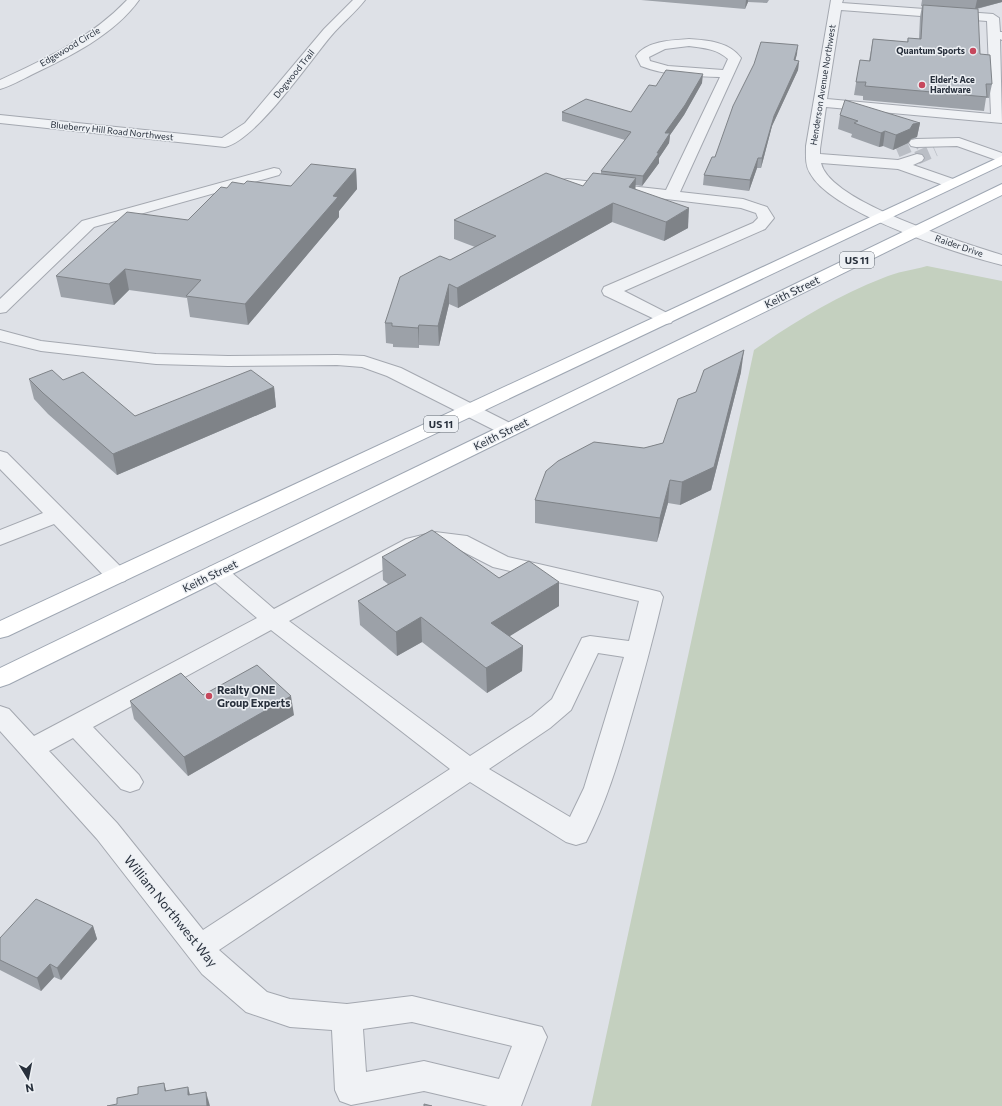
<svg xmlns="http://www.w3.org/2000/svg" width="1002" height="1106" viewBox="0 0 1002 1106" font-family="Commissioner,sans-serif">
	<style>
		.green { fill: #c4d0bf }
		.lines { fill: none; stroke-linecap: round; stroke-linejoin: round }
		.minor-tunnel { stroke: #babec5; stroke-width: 13; stroke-dasharray: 13 6; stroke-linecap: butt }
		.minor-casing { stroke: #a4a8b0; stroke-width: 2 }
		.major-casing { stroke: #9ea6b2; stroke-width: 2 }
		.minor { fill: #f0f2f5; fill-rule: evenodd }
		.major { fill: #fff; fill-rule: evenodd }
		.wall { fill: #9ca1a8 }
		.shaded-wall { fill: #7f8388 }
		.building { fill: #b5bbc3; stroke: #7f8388 }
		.poi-dot { fill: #c6485d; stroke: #edf0f4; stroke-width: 1.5 }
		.labels { text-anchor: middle; stroke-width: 3; stroke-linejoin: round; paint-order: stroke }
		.far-street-label { font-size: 9px; fill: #28303c; stroke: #edf0f4 }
		.far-poi-label { font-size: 9px; font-weight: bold; fill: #28303c; stroke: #edf0f4; text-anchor: end }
		.shield { fill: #edf0f4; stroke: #636a73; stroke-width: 1 }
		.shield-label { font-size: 10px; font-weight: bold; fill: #28303c }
		.street-label { font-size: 11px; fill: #28303c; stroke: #edf0f4 }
		.poi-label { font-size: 11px; font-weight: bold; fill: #28303c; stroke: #edf0f4; text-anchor: start }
		.near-street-label { font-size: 13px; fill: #28303c; stroke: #edf0f4 }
	</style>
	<rect width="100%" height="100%" fill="#dee1e7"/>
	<path class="green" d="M927,266L1002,281V1106H591L754,350C794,322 837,296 883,278C896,272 913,270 927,266Z"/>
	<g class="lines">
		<g class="minor-tunnel">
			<path d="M897,151L916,143"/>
			<path d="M917,158L935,150"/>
		</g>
		<g class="minor-casing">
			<g id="minor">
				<path d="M127,0H139C114,35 69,57 31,75C21,80 11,86 0,89V80C46,59 92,37 127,0Z"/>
				<path d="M353,0H365C355,13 342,23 331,36C309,62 256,140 225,147L0,123V115L222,138L245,123L324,29Z"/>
				<path d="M831,0H843L842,3L993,14L999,18L1000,32H1002V40L1000,39L1002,123L826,107L820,149V154L898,160L917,154L922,155L924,158L922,161L913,165L956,180L958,183L956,186H946L898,169L821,163C830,203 965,243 1002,255V265C958,254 831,213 810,173C805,165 806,155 806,146ZM841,10L987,21L991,114L827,99Z"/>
				<path d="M689,39C707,40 730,42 741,58L680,192L743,199L767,207L774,218L765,229L624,291L671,315L674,319L671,323L665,324L604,295L602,291L604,287L753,223L758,218L756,213L741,208L567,187L562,186L560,183L562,180L567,179L666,190L720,77C693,76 666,76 641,66L636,56C646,41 673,40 689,39ZM689,46C704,48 717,49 728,59L723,70L668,66L650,61L649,57L665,49Z"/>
				<path d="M959,138L1002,153V162L957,146L916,147L911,146L909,143L911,140L916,139Z"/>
				<path d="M274,168L279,169L281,172L279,175L94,227L6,312L0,313V299L82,221Z"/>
				<path d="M0,330L41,341L156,354L228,356L337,355L364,356L401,368L516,426L519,430L516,434L509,436L502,434L387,376L362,367L337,365L228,366L156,364L41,351L0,341Z"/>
				<path d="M0,451L7,453L125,571L128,576L125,581L117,583L109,581L54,524L0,545V530L43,513L0,469Z"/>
				<path d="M435,532L467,536L508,557L652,590L660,592L663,597C653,639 642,680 630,721C618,763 606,803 586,842L576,845L566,842L470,782L219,950L267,992L290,999L347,1004L412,996L542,1027L547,1037L521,1106H488L424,1091L351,1105L340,1101L335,1090L332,1030L290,1027L246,1012L202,974L97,839L0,731V706L9,709L34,736L257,618L209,577L206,572L209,567L217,565L225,567L274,609L406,539ZM435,546L454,547L493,567L639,601L629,641L590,636L582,638L552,699L532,716L470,756L289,621L421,549ZM271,630L450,769L203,930L117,823L49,751L73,738L121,789L130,792L139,789L143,782L139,775L93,727ZM598,653L624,657L584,788L570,817L489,769L550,728L571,710ZM412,1022L512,1046L499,1079L424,1061L366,1072L363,1029Z"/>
			</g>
		</g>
		<g class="major-casing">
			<g id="major">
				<path d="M1002,156V165L8,636L0,638V621Z"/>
				<path d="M1002,184V195L9,684L0,687V668Z"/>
			</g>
		</g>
		<use href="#minor" class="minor"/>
		<use href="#major" class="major"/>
	</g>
	<g class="wall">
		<path d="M641,0H769L767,3L748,2L745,9Z"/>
		<path d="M922,0H1002V2L977,9L980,54L992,84L989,98H986L984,111L863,100V96L854,95L860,60L869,61L873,39L907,42L908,38L919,39L920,17L922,6H921Z"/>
		<path d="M797,54L795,60L799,61L798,70L772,126L761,168H757L749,191L703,185L704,175L715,157Z"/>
		<path d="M702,83L684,115L670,135L669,143L659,158V163L642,186L635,185V189L688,228L664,241L612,222L458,308L449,304L439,346L419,345V348L393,347V344L386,343L385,323L450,260L475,247L454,239V220L583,186L601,174V171L625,140L562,121V112H631L656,86Z"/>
		<path d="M840,115L920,123L917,137L911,139L908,143L893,150L883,146L879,147L851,137L852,134L838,129Z"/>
		<path d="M356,169L357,189L339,211V217L248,325L190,317L187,298L129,290L114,305L61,297L56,276L188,220L227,188L244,184L291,186Z"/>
		<path d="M741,372L711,490L680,505L668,503L657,542L535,523V500L644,448L663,443L696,392Z"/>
		<path d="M29,379L135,416L274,387L276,407L117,475L48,414L34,399Z"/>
		<path d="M382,557L499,578L559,582V606L509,636L523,646L522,671L487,693L422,642L397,656L360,625L358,601L388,584L383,580Z"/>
		<path d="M203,695L294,715L188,776L134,719L130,701Z"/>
		<path d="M93,926L97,939L61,980L54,977L41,991L0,970V938Z"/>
	</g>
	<g class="shaded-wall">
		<path d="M746,0H748V2L745,9Z"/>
		<path d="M977,0H1002V2L975,9Z"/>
		<path d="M798,45L797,54L793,69L794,60Z"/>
		<path d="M799,61L798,70L772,126L761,168L762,158L774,116Z"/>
		<path d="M703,74L702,83L684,115L670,135L669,143L659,158V163L642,186L643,176L657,153L665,133Z"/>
		<path d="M920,123L917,137L911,139L908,143L893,150L896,135L913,124Z"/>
		<path d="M885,131L883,146L879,147L881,133Z"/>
		<path d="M758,158L757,168L749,191L750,180Z"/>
		<path d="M356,169L357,189L339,211V217L248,325L245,304L333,196Z"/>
		<path d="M636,178L635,197L629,187Z"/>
		<path d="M613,203L612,222L458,308L457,288Z"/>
		<path d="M689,208L688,228L664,241L666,222Z"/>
		<path d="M125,269L129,290L114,305L109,284Z"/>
		<path d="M449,284V304L439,346L438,326Z"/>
		<path d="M419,325V348L418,328Z"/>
		<path d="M744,350L741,372L711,490L680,505L682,482Z"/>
		<path d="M274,387L276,407L117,475L113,454Z"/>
		<path d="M670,480L668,503L657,542L660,518Z"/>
		<path d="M559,582V606L492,647L491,623Z"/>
		<path d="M421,617L422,642L397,656L396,632Z"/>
		<path d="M523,646L522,671L487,693L486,668Z"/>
		<path d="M291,696L294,715L188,776L184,757Z"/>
		<path d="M93,926L97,939L61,980L57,968Z"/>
		<path d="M50,964L54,977L41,991L37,978Z"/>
		<path d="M164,1083L169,1101L165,1091Z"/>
		<path d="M188,1087L193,1106L188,1095Z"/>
		<path d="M206,1092L210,1106H207Z"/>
	</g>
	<g class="building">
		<path d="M923,5L978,9L980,54L990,55L992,84H986L987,97L865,86L866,82H856L860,60L870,61L873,39L908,42V38L921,39Z"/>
		<path d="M761,42L798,45L794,60L799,61L774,116L762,158H758L750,180L704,175L712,157H715L733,106L754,64Z"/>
		<path d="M666,70L703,74L685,105L665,133H670L657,153H659L643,176L601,171L631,132L562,112L586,99L631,112L649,85L656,86Z"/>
		<path d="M845,100L920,123L913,124L910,129L896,135L885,131L881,133L854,123L858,121L840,115Z"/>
		<path d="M311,164L356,169L333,196L338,197L245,304L186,296L201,280L125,269L109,284L56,276L127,212L188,220L221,187L227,188L232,182L244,184L247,181L291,186Z"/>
		<path d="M546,173L583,186L593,173L636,178L629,187L689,208L666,222L613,203L457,288L449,284L438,326L419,325L418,328L392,326V323H385L400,277L440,256L450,260L496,236L454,220Z"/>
		<path d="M744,350L714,467L682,482L670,480L660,518L535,500L546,471L558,461L594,442L644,448L663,443L678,399L696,392L704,370Z"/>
		<path d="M52,370L63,380L83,372L135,416L251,370L274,387L113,454L43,393L29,379Z"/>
		<path d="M432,530L499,578L529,561L559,582L491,623L523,646L486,668L421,617L396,632L358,601L406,575L382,557Z"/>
		<path d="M257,665L291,696L184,757L130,701L181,673L203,695Z"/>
		<path d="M36,899L93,926L57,968L50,964L37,978L0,960V938Z"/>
		<path d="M164,1083L165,1091L188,1087V1095L206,1092L207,1106H107L117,1104V1098L138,1094V1087Z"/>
		<path d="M424,1104L432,1106H424Z"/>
	</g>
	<g class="poi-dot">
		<circle cx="973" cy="51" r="4"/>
		<circle cx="922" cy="85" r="4"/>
		<circle cx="209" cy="696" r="4"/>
	</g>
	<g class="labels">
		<g class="far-street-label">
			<text transform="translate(70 47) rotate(-31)" y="3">Edgewood Circle</text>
			<text transform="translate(294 74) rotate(-51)" y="3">Dogwood Trail</text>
			<text transform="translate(823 85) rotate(-81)" y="3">Henderson Avenue Northwest</text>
			<text transform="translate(112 131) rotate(6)" y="3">Blueberry Hill Road Northwest</text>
			<text transform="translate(959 246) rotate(19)" y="3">Raider Drive</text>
		</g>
		<g class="far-poi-label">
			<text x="965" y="54">Quantum Sports</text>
			<text x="930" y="83" text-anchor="start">Elder's Ace<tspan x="930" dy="10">Hardware</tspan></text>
		</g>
		<g class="shield">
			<rect x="840" y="252" width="34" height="16" rx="3"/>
			<rect x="424" y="416" width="34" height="16" rx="3"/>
		</g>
		<g class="shield-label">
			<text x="857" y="264">US 11</text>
			<text x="441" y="428">US 11</text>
		</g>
		<g class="street-label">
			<text transform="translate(792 292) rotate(-26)" y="4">Keith Street</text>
			<text transform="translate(501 434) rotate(-26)" y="4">Keith Street</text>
			<text transform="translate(210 576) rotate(-26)" y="4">Keith Street</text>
		</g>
		<g class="poi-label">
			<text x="217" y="694">Realty ONE<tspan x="217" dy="13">Group Experts</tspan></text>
		</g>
		<g class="near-street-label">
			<text transform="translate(171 911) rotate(51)" y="5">William Northwest Way</text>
		</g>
	</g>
	<g transform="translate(28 1078) rotate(170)" stroke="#edf0f4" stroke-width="3" paint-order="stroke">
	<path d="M0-3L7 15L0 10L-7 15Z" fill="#28303c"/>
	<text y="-6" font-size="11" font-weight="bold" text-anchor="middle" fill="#28303c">N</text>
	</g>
</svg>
